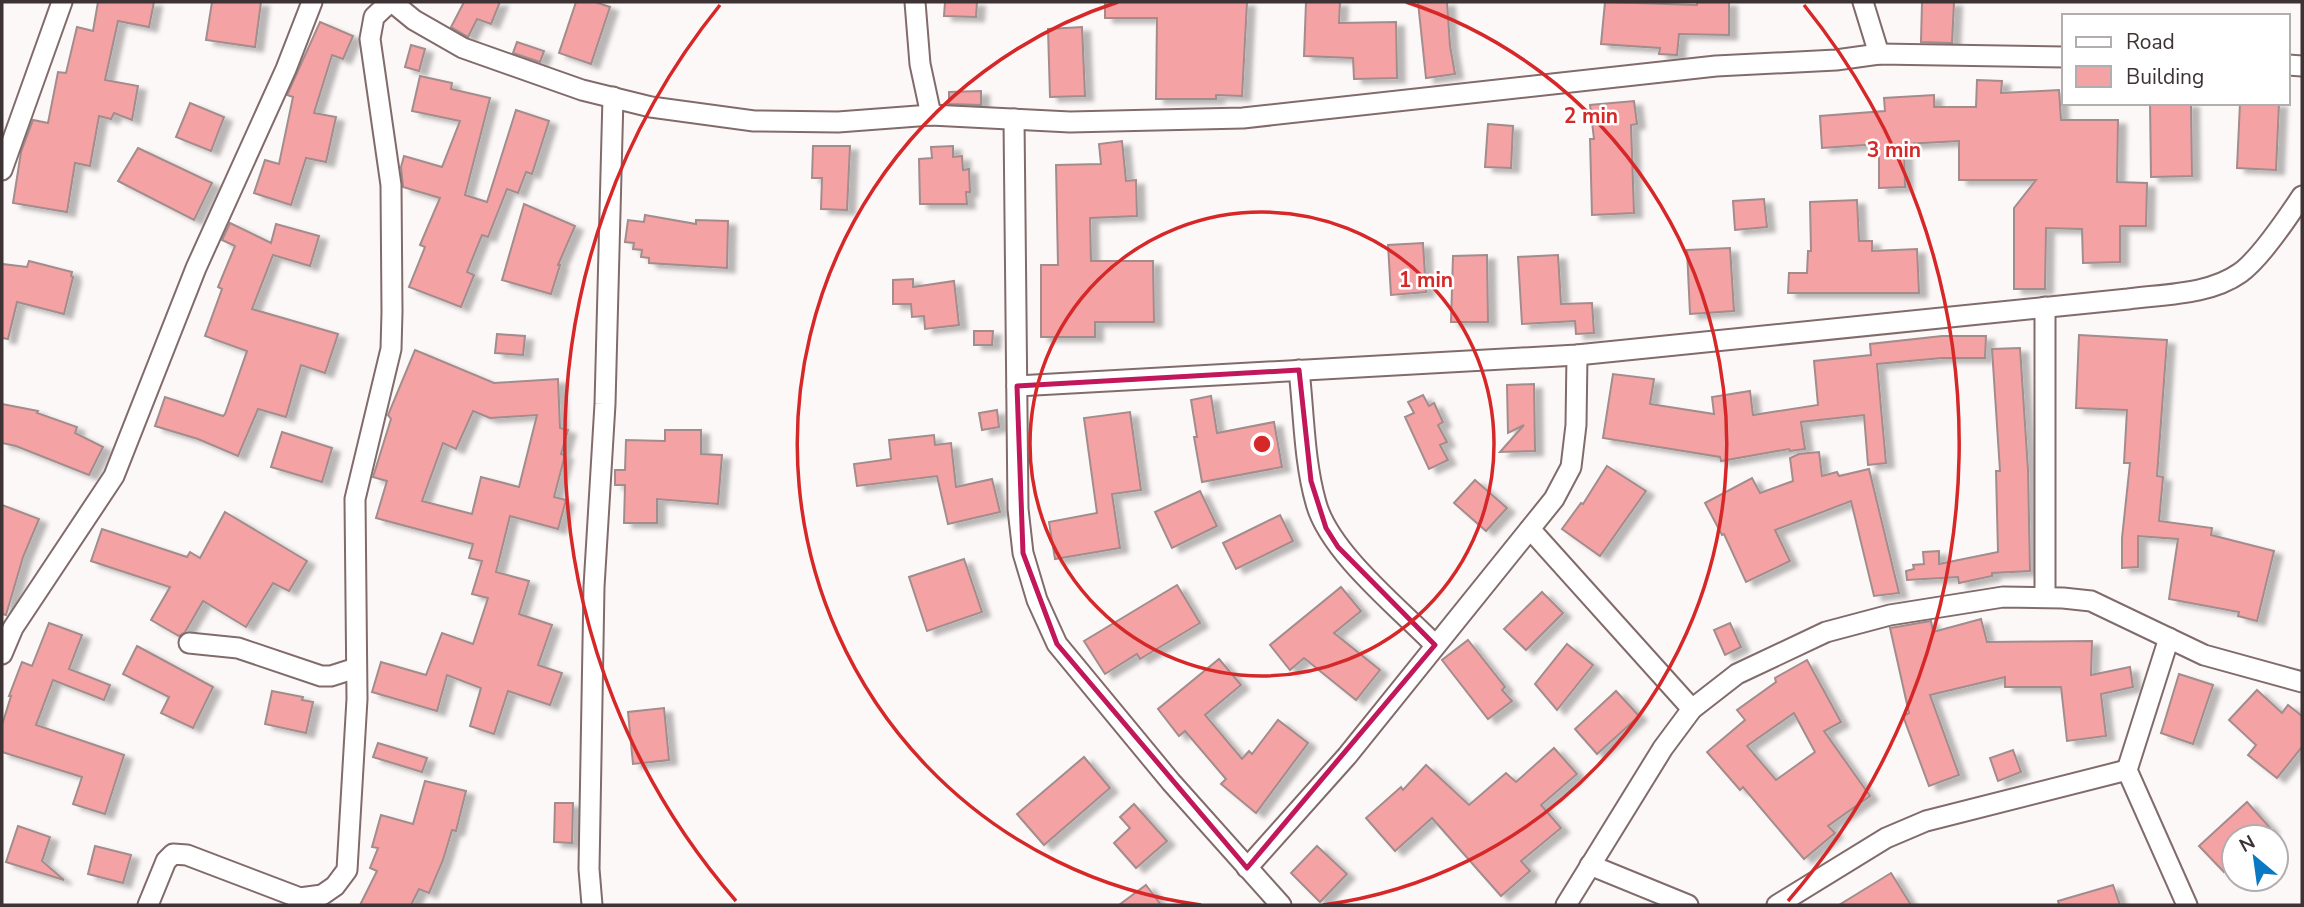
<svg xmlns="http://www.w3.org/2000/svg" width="2304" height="907" viewBox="0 0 2304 907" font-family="'Nunito Sans',sans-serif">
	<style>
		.building { fill: #f5a2a5; stroke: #a38c8c; stroke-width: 2; fill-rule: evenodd; filter: url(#shadow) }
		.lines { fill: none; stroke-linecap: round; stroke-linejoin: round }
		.minor-casing { stroke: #826b6b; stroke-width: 23 }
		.minor { stroke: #fff; stroke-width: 19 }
		.marked { fill: none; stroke: #c2185b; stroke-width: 5; stroke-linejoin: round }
		.ring { fill: none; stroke: #d62828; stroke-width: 3.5 }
		.centre { fill: #d62828; stroke: #fff; stroke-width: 3.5 }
		.ring-label { font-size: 21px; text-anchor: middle; font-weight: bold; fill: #d62828; stroke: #fff; stroke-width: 5; stroke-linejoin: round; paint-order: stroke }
	</style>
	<defs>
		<filter id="shadow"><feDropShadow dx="8" dy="4.5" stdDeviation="2" flood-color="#0004"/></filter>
	</defs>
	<rect width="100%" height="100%" fill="#fdf8f8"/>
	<g class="building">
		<path d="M98,2H154L149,27L118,21L105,80L138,86L132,120L114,113L111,119L99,116L90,166L75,163L67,212L13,203L21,152L33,120L48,123L58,72L66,73L77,27L93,31Z"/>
		<path d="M212,2H261L255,47L206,40Z"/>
		<path d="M464,2H500L491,24L477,19L468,37L451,27Z"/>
		<path d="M576,2H595L610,7L591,64L559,53Z"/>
		<path d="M945,2H977L976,17L944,16Z"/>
		<path d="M1105,2H1247L1242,96L1216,95V99H1156L1157,18H1105Z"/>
		<path d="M1306,2H1340L1339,23L1396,22L1397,78L1354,79L1353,58L1304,56Z"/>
		<path d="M1418,2H1447L1450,46L1455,74L1426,78Z"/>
		<path d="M1605,2L1697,5V2H1729V35L1679,34L1677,55L1659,54L1660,48L1601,44Z"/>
		<path d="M1922,2H1954L1952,43L1921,42Z"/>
		<path d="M320,22L353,36L343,59L332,55L314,113L336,117L326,162L306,158L291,205L254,193L265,160L279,164L293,97L287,95Z"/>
		<path d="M1082,27L1085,96L1050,97L1048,29Z"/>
		<path d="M517,42L544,51L540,62L513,53Z"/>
		<path d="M411,45L425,49L419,71L405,67Z"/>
		<path d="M420,76L452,83L451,89L490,98L465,195L487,202L516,110L549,121L532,174L526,172L518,193L507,189L488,237L482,235L467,272L474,275L461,307L409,287L425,247L420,245L440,198L403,187L401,167L404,156L442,167L460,121L412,111Z"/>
		<path d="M1977,80L2002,81L2001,93L2059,90L2061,120H2118L2117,182L2147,183L2146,226H2120V262L2083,263L2082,229L2046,228L2045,289H2014V208L2036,180H1959V141L1904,144L1905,187L1879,188V144L1822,148L1820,116L1885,111L1884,98L1934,95V107H1976Z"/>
		<path d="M981,91V105L949,104V92Z"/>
		<path d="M1634,101L1637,124L1631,125L1634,213L1592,215L1590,139H1594L1590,105Z"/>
		<path d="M190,103L224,117L211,151L176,137Z"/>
		<path d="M2150,103H2191L2192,176L2151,177Z"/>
		<path d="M2240,103H2279L2276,170L2237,168Z"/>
		<path d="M1488,124L1513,126L1511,168L1485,167Z"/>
		<path d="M1122,141L1126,181L1136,180L1137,216L1090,218L1091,261H1153L1154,322H1095V337H1041V265H1058L1056,165L1101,164L1099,144Z"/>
		<path d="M813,146H850L847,210L821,209L822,178H812Z"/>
		<path d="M953,146V157L962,156L963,170L969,169L970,192H966L967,204H920L919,159L932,158L931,147Z"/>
		<path d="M138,148L212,183L194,220L118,181Z"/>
		<path d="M1764,199L1767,227L1735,230L1733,201Z"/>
		<path d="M1857,200L1859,241H1872V251L1917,249L1919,293H1788L1789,273H1807L1808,251H1811L1810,202Z"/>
		<path d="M524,204L575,226L558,265H560L551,294L502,280Z"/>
		<path d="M645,215L696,224V220L728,221L727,268L649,263V258L641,257L642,250L633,249L634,243L625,242L628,220L644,222Z"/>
		<path d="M230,223L271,243L276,224L319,236L310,266L273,255L252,309L338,334L325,373L301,365L286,417L258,409L238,456L198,439L155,426L165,397L223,416L225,414L247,351L205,336L222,289L218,287L235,246L222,240Z"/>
		<path d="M1423,243L1426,292L1391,295L1388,245Z"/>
		<path d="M1730,248L1734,311L1690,314L1687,250Z"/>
		<path d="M1487,255L1488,322H1451L1453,256Z"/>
		<path d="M1558,255L1561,304L1592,303L1594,333L1576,334L1575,321L1522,324L1518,257Z"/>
		<path d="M29,261L72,272L71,276L73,277L64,314L17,302L8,339L2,338V264L27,267Z"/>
		<path d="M913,279V287L954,281L959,325L925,329L924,316L912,317L911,304H893V280Z"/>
		<path d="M974,331H993L992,345H974Z"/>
		<path d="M497,334L525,336L523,355L495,353Z"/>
		<path d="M2079,335L2167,340L2157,476L2163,477L2159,521L2212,528L2211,535L2274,551L2257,621L2238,616L2239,612L2169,599L2178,539L2138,536V567L2122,568V538L2130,463H2124L2127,410L2076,408Z"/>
		<path d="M1942,336H1986L1985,358H1942L1877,364L1886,463L1868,465L1864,415L1801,422L1805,449L1790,451L1789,449L1721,461L1720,457L1603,438L1613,374L1654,379L1650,404L1714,414L1712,397L1750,391L1753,415L1818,405L1814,361L1871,355L1870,344Z"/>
		<path d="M2020,348L2028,470L2030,571L1992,573V576L1959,583L1958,577L1907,580L1906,571L1914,569L1913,565L1924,564L1923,552L1939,551V564L1998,552L1996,471H2000L1992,349Z"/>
		<path d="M415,350L494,383L558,379L560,428L568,430L561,454L565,455L554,497L566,500L558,529L510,516L496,572L529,581L519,614L552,625L538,665L562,673L550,705L508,691L494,734L470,726L481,688L447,675L437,711L372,692L381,662L426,675L442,633L473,644L488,598L472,594L482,561L469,558L473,544L376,518L387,481L373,477L391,419L388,415ZM473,411L490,418L537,415L519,487L481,477L472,514L422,501L443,443L456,449Z"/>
		<path d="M1534,384L1535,451L1500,452L1524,425L1508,433L1507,385Z"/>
		<path d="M1423,395L1429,406L1434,403L1443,422L1438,425L1447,442L1440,445L1448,460L1429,469L1405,417L1414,413L1408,402Z"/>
		<path d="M1211,396L1217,433L1274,422L1282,467L1202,482L1194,437H1197L1191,400Z"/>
		<path d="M2,404L38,411L37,413L77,427L75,433L103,447L89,475L16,446L2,443Z"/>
		<path d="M997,410L999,427L982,430L979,413Z"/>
		<path d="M1130,412L1141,490L1112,494L1120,548L1055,559L1049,522L1097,513L1084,418Z"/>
		<path d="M665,430H701V454L722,455L718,504L657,499V523H624L625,485H615V470H625L626,440L665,441Z"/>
		<path d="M282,432L332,448L322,482L271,467Z"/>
		<path d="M934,435L935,445L951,443L956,487L992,479L1000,512L948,524L937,476L857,486L854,464L891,459L889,440Z"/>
		<path d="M1819,452L1822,476L1837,472L1839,476L1869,469L1899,593L1874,596L1851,501L1775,530L1790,561L1746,582L1724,534L1722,535L1705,503L1752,478L1760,493L1793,481L1790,458L1799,454Z"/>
		<path d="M1607,466L1646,491L1600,556L1562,529L1581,503L1583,504Z"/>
		<path d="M1475,480L1507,508L1486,531L1454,503Z"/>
		<path d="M1200,491L1217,526L1172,548L1155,512Z"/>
		<path d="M2,505L39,519L23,557L6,615L2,614Z"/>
		<path d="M225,512L307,561L289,591L273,583L246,627L203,601L185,632L179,636L151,620L170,587L91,561L102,529L187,557L190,552L200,558Z"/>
		<path d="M1280,515L1293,541L1236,569L1223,543Z"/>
		<path d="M964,559L982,612L927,631L909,577Z"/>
		<path d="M1177,585L1200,623L1140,659L1137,654L1105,674L1084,641Z"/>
		<path d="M1341,587L1361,611L1334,633L1380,670L1356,700L1304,658L1290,670L1270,645Z"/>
		<path d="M1542,592L1563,613L1526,650L1504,629Z"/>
		<path d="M1981,619L1987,642L2092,641L2091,675L2130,667L2133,687L2101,694L2106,736L2067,741L2061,687H2005V677L1930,695L1959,775L1929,786L1903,716L1909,713L1890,628L1931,621L1933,632Z"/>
		<path d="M49,623L82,635L69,669L110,685L104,700L53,680L36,725L124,755L105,814L73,804L82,777L2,752V725L11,696H9L22,662L32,666Z"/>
		<path d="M1730,623L1741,647L1725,655L1714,630Z"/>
		<path d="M1468,640L1505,687L1502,690L1512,701L1488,719L1442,660Z"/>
		<path d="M1567,644L1593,665L1557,710L1535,684Z"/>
		<path d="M137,646L213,687L193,728L161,713L169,697L123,674Z"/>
		<path d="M1219,659L1241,685L1205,715L1242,759L1249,751L1252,754L1278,720L1308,743L1256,813L1221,784L1226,779L1185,731L1179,736L1158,709Z"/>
		<path d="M1807,660L1841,722L1824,731L1870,796L1828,826L1835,833L1804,859L1743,787L1740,790L1707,752L1745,720L1737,710L1776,682L1775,678ZM1794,713L1815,752L1776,780L1747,746Z"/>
		<path d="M2179,674L2213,685L2193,744L2161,733Z"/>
		<path d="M2257,690L2282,713L2288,705L2302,716V747L2277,778L2248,755L2256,745L2229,720Z"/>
		<path d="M272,691L303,697L302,700L313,702L306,733L265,724Z"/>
		<path d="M1616,691L1639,716L1597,754L1575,729Z"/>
		<path d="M664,708L669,760L633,764L628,712Z"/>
		<path d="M378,743L427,758L422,772L373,757Z"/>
		<path d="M1554,748L1577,774L1541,805L1561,828L1521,861L1530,871L1501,896L1432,818L1395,851L1366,818L1401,787L1403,790L1426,765L1469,805L1506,773L1516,782Z"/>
		<path d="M2013,750L2021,772L1998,781L1990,758Z"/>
		<path d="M1084,757L1110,788L1044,845L1017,814Z"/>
		<path d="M425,781L466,791L456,831L452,830L443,860L429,893L419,889L411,905H360L377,871L370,868L378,848L372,847L381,815L413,824Z"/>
		<path d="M2247,802L2271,829L2262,837H2234V863L2224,872L2199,846Z"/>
		<path d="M555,803H573L572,843L554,842Z"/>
		<path d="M1134,804L1167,841L1136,868L1114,843L1130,828L1120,817Z"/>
		<path d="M18,826L50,837L42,861L64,880L6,862Z"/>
		<path d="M95,846L131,855L123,883L88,874Z"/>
		<path d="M1317,846L1347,874L1320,902L1291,873Z"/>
		<path d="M1891,873L1911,905H1839Z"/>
		<path d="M1146,885L1161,905H1119Z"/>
		<path d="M2113,885L2120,905H2059L2058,901Z"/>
	</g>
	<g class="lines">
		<g class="minor-casing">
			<g id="minor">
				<path d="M392,2L414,20L463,48L582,90L651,107L754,121L838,122L931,115L1070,122L1243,118L1716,66L1836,60L1879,54L2064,57"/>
				<path d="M915,2L920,64L931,115"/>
				<path d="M1863,2L1879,54"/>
				<path d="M2288,65L2302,66"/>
				<path d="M1014,119L1018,509L1023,553L1037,600L1057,644L1171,782L1281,905"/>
				<path d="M2,170L62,2"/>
				<path d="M2045,307V597"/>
				<path d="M1299,370C1304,414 1304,461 1316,503C1329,552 1399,608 1435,645"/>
				<path d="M1017,386L1577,355L2128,299C2164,294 2209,295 2240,273C2260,259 2288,217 2302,196"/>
				<path d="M1530,529L1692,709"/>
				<path d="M2169,638L2127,770L2187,905"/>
				<path d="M189,643L238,648L321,676H331L356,668"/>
				<path d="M2,654L13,628L114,476L196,268L286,69L312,2"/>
				<path d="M1590,865L1688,905"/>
				<path d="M1247,868L1347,756L1554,499L1571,467L1576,425L1577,355"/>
				<path d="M148,905L166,861L173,854L187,855L300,898L322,895L335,886L347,870L357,699L355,499L391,349L392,312L391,185L370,39L374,17L390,2"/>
				<path d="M592,905L589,869L594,587L605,404L613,97"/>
				<path d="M1566,905L1663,748L1692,709L1737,674L1826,632L1890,615L2003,597L2063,598L2091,601L2204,655L2302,682"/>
				<path d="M1777,905L1886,838L1926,821L2127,770"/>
			</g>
		</g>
		<use href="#minor" class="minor"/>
	</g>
	<path class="marked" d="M1299,370L1311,481L1326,528L1338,547L1435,645L1247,868L1057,644L1023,553L1017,386Z"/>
	<g class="ring">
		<circle cx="1262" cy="444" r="232"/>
		<path d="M1201 905A465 465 0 0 1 1118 2M1406 2A465 465 0 0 1 1323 905"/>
		<path d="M736 901A697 697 0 0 1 720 5M1804 5A697 697 0 0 1 1788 901"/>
	</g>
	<circle cx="1262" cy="444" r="10" class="centre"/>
	<g class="ring-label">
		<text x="1591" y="123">2 min</text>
		<text x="1894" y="157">3 min</text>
		<text x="1426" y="287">1 min</text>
	</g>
	<rect width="2304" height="907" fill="none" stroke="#3e3334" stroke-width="7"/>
	<rect x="2062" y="14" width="228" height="91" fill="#ffffff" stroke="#b2adae" stroke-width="2"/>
	<rect x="2076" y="37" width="35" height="10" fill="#ffffff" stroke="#b2adae" stroke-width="2"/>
	<text x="2126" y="49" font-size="21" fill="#3e3334">Road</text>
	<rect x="2076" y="66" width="35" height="21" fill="#f5a2a5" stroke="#b2adae" stroke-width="2"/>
	<text x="2126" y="84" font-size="21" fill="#3e3334">Building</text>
	<g transform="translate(2255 858) rotate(331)"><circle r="33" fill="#ffffff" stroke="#b2adae" stroke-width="2"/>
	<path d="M0-5L12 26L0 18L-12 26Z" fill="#0a79c3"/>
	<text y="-10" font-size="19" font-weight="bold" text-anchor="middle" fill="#3e3334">N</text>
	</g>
</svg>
